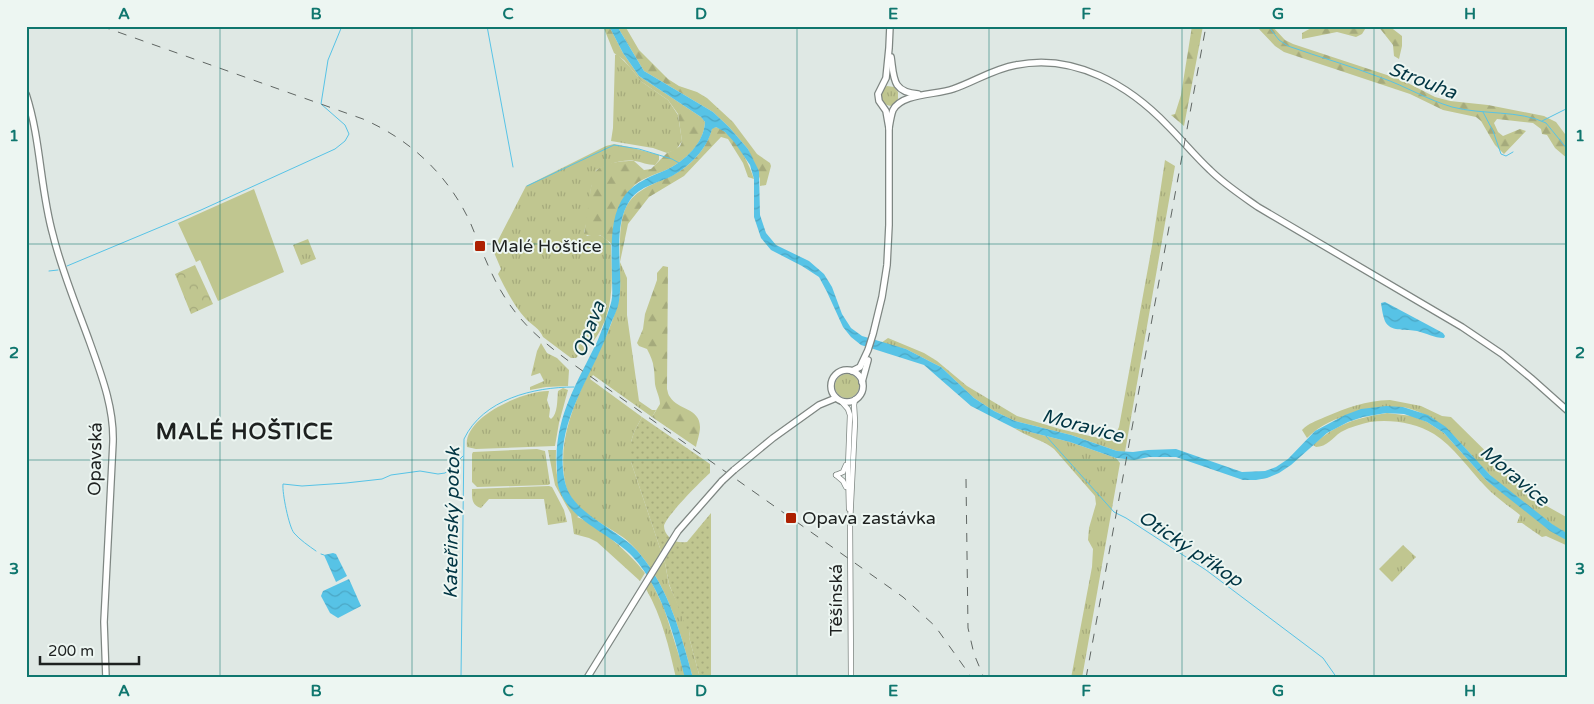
<svg xmlns="http://www.w3.org/2000/svg" width="1594" height="704" viewBox="0 0 1594 704" font-family="'Varela Round',sans-serif">
	<style>
		.grass { fill: url(#grass-tufts) }
		.forest { fill: url(#forest-firs) }
		.park { fill: url(#park-crowns) }
		.garden { fill: url(#garden-dots) }
		.pitch { fill: #c0c690 }
		.water { fill: url(#water-waves) }
		.lines { fill: none; stroke-linecap: round; stroke-linejoin: round }
		.stream { stroke: #57c3e6; stroke-width: 1 }
		.tertiary-casing { stroke: #7e8682; stroke-width: 6 }
		.primary-casing { stroke: #7e8682; stroke-width: 8 }
		.tertiary { stroke: #fff; stroke-width: 4.5 }
		.primary { stroke: #fff; stroke-width: 5.5 }
		.rail { stroke: #606663; stroke-width: 1; stroke-dasharray: 9 9; stroke-linecap: butt }
		.primary-bridge-casing { stroke: #7e8682; stroke-width: 8; stroke-linecap: butt }
		.primary-bridge { stroke: #fff; stroke-width: 5.5 }
		.grid { fill: none; stroke: #0f766e; stroke-width: 1; stroke-opacity: 0.55 }
		.poi-dot { fill: #ad2001; stroke: #edf6f2; stroke-width: 2 }
		.labels { text-anchor: middle; stroke-width: 4; stroke-linejoin: round; paint-order: stroke }
		.poi-label { font-size: 18px; fill: #1e2120; stroke: #edf6f2; text-anchor: start }
		.street-label { font-size: 18px; fill: #1e2120; stroke: #edf6f2 }
		.water-label { font-size: 19px; font-style: italic; fill: #013543; stroke: #edf6f2 }
		.district-label { font-size: 22px; font-weight: bold; letter-spacing: 1px; fill: #1e2120; stroke: #edf6f2 }
		.neatline { fill: none; stroke: #0f766e; stroke-width: 2 }
		.grid-label { font-size: 16px; text-anchor: middle; font-weight: bold; fill: #0f766e }
	</style>
	<defs>
		<pattern id="grass-tufts" width="24" height="20" patternUnits="userSpaceOnUse" patternTransform="scale(1.25)"><rect width="24" height="20" fill="#c0c690"/><path d="M3 7l-1-3M5 7V3M7 7l1-3M15 17l-1-3M17 17v-4M19 17l1-3" fill="none" stroke="#a5aa7c"/></pattern>
		<pattern id="forest-firs" width="22" height="20" patternUnits="userSpaceOnUse" patternTransform="scale(1.25)"><rect width="22" height="20" fill="#c0c690"/><path d="M5 1l3.5 6h-7zM16 11l3.5 6h-7z" fill="#a5aa7c"/></pattern>
		<pattern id="park-crowns" width="20" height="18" patternUnits="userSpaceOnUse" patternTransform="scale(1.25)"><rect width="20" height="18" fill="#c0c690"/><path d="M2 6a3 3 0 1 1 6 0M12 15a3 3 0 1 1 6 0" fill="none" stroke="#a5aa7c"/></pattern>
		<pattern id="garden-dots" width="8" height="8" patternUnits="userSpaceOnUse" patternTransform="scale(1.25)"><rect width="8" height="8" fill="#c0c690"/><path d="M2 2h.1M6 6h.1" fill="none" stroke="#a5aa7c" stroke-width="1.8" stroke-linecap="round"/></pattern>
		<pattern id="water-waves" width="16" height="10" patternUnits="userSpaceOnUse" patternTransform="scale(1.25)"><rect width="16" height="10" fill="#57c3e6"/><path d="M0 5q4-4 8 0t8 0" fill="none" stroke="#4ba7c5"/></pattern>
	</defs>
	<rect width="100%" height="100%" fill="#dfe8e4"/>
	<g class="grass">
		<path d="M617,54L629,66L642,82L668,100L678,115L682,141L676,150L667,153L653,148L611,141L613,128L615,57V55Z"/>
		<path d="M887,86L894,87L898,92V99L892,106C884,106 882,101 880,94L884,88Z"/>
		<path d="M614,144L629,147L659,155V160L655,165C647,165 642,162 635,161C621,159 608,165 596,170L591,188L589,213L584,232L587,236C598,232 604,236 611,245C612,275 615,309 597,336C592,344 583,351 576,358H571L543,337C540,329 532,325 526,319C514,306 506,290 498,274L501,269L493,250L526,186L606,146Z"/>
		<path d="M1165,160L1175,166L1125,452L1117,451L1071,435L1015,421L994,411L974,398L941,367L931,362L906,349L881,343L888,338L924,353L937,361L967,386L1017,416L1060,429L1094,437L1113,439L1119,427L1152,246Z"/>
		<path d="M308,239L316,259L301,265L293,245Z"/>
		<path d="M620,262L627,278V315L639,401L652,410H656L652,417L593,375L590,379L642,417L634,432L631,442V462L665,563L669,585L690,631L689,637L700,678H693C681,634 669,589 640,554C635,548 629,542 624,538C603,523 570,510 565,482C553,415 602,363 618,303C622,291 619,275 620,262Z"/>
		<path d="M541,343L547,353L557,358L569,370L568,386L546,387L530,390V387L544,381L540,373L531,376L537,351Z"/>
		<circle cx="847" cy="386" r="12"/>
		<path d="M563,388L568,390L559,423L555,446L476,449L467,447C462,417 525,390 549,391L547,400L550,409L549,417L551,419C558,414 557,400 558,391Z"/>
		<path d="M1390,400L1421,406L1442,416L1451,417L1528,493L1536,500L1568,518V534C1551,526 1536,512 1521,500C1511,492 1498,484 1489,474C1460,445 1446,417 1403,407C1368,412 1335,411 1307,438L1302,430C1309,423 1316,421 1325,417C1349,407 1364,401 1390,400Z"/>
		<path d="M1387,413L1412,416L1427,422L1444,433L1487,481L1568,541V546L1546,536L1542,537L1522,523H1517L1520,515C1509,506 1495,497 1485,486C1469,469 1453,446 1434,434C1416,423 1391,419 1370,422C1361,424 1350,427 1341,432C1332,438 1327,447 1316,447L1313,445C1336,424 1356,418 1387,413Z"/>
		<path d="M1014,428L1070,442L1116,458L1120,463L1082,678H1071L1092,567L1093,549L1088,540L1089,528L1096,504L1095,496L1054,449C1043,440 1027,437 1014,428Z"/>
		<path d="M537,449L545,451L550,484L548,485L477,487L472,482V454L473,452Z"/>
		<path d="M548,450H556C555,485 560,488 579,516L577,517C596,523 633,556 645,573L640,581L597,542L589,538L574,534L571,514L555,485Z"/>
		<path d="M549,486L552,487L564,510L567,522L548,525L544,499H489L481,508C471,505 472,497 472,489Z"/>
		<path d="M1403,545L1416,557L1392,582L1379,569Z"/>
		<path d="M651,581L664,608L686,678H676C669,647 662,617 646,589Z"/>
	</g>
	<g class="forest">
		<path d="M603,26H609L623,53L639,76L701,117L705,122C704,143 686,160 668,169C656,175 639,178 631,189C626,196 615,216 614,224C613,230 613,237 612,244L600,235H584L593,174C603,162 620,161 634,161L644,170L651,169L667,153L676,149L680,146L682,141L678,114L668,100L642,82L624,60L614,53Z"/>
		<path d="M617,26H625L639,50L668,79L679,86L697,92L707,98L733,122L757,154L770,163L771,166L766,185L760,186V179L748,149L729,127L713,112L644,71Z"/>
		<path d="M1192,26H1203L1184,126L1171,115L1175,114L1181,95Z"/>
		<path d="M1256,26H1272L1285,40L1293,44L1402,80L1435,97L1450,101L1488,105L1544,116L1556,122L1568,138V159L1555,148L1547,135L1542,134L1541,129L1533,123L1497,119L1494,123L1498,132L1503,136L1520,129L1526,131L1504,154L1495,145L1481,121L1476,117L1443,110L1410,94L1284,52L1275,46Z"/>
		<path d="M1315,26H1367L1362,34L1356,37L1337,32L1302,39V33Z"/>
		<path d="M1378,26H1389L1402,36V46L1399,59L1394,56L1393,45Z"/>
		<path d="M716,127C735,133 748,161 754,179L748,177L743,163L728,139L721,137L684,176L649,197L628,224L620,262C620,246 619,227 624,212C632,190 652,185 671,176C690,167 707,149 712,128Z"/>
		<path d="M663,266L668,267L667,389C668,392 668,395 670,397C678,410 700,408 700,427C700,434 697,441 696,447L652,417L660,404C660,397 656,391 655,384C654,369 655,364 647,349L639,346L637,343L643,329L645,314L657,280V273Z"/>
	</g>
	<path class="park" d="M195,265L213,304L191,314L175,274Z"/>
	<path class="garden" d="M642,417L710,464V473C702,480 665,517 664,526C664,530 666,534 669,537C674,542 680,543 687,542L711,513V678H700L689,637L690,631L687,629L669,584L665,563L631,462V442L634,432Z"/>
	<path class="pitch" d="M254,189L284,272L218,301L200,260L196,262L178,223Z"/>
	<g class="water">
		<path d="M609,26H617L644,71L713,112L729,127L748,149L759,171L760,215L766,233L776,245L809,261L824,274L832,287L842,314L851,328L862,336L906,349L931,362L941,367L974,398L994,411L1015,421L1071,435L1117,451L1133,452L1148,450L1176,449L1242,472L1265,471L1276,467L1288,459L1315,431L1345,415L1361,409L1386,406L1403,407L1428,415L1446,427L1490,475L1552,524L1568,534V541L1550,531L1487,481L1444,433L1427,422L1404,414L1386,413L1363,417L1348,422L1327,433L1291,465L1279,473L1267,478L1256,480H1243L1176,457H1149L1134,460L1116,458L1070,442L1014,428L1002,422L971,406L924,365L861,345L851,337L843,327L827,292L819,277L802,266L771,250L761,238L754,217V179L750,165L735,143L725,132L716,127L712,129C707,149 690,166 672,176C658,183 640,186 630,200C611,229 624,269 619,301C618,309 613,318 610,326C593,377 552,424 565,482C572,515 620,529 640,554C669,589 681,634 693,678H685C674,636 663,590 633,557C610,532 567,521 558,485C557,480 557,475 557,470C553,420 576,385 597,342C602,330 607,316 611,303C613,296 612,287 612,280C612,253 608,218 625,195C635,182 652,176 666,170C685,161 704,143 705,122L701,117L639,76L623,53Z"/>
		<path d="M1385,302L1443,333L1445,336L1444,338C1434,338 1426,333 1417,331C1407,329 1392,332 1386,323C1383,318 1382,309 1381,303Z"/>
		<path d="M333,553L336,554L347,576L336,582L324,555Z"/>
		<path d="M349,579L361,606L338,618L330,613L321,596L323,591Z"/>
	</g>
	<g class="lines">
		<g class="stream">
			<path d="M487,26L513,167"/>
			<path d="M1268,26L1279,40L1288,46C1319,57 1351,66 1382,78C1405,86 1428,100 1452,107C1482,115 1520,110 1546,123L1568,150"/>
			<path d="M1483,112L1493,131L1501,154L1506,156L1513,152"/>
			<path d="M1542,121L1568,108"/>
			<path d="M527,186L614,145L639,149L672,159L679,163"/>
			<path d="M67,266L201,210L335,149L345,141L349,134L345,125L321,104L328,60L342,26"/>
			<path d="M49,271L58,270"/>
			<path d="M1046,436L1114,512L1126,518L1206,570L1323,658L1337,678"/>
			<path d="M458,461L463,456"/>
			<path d="M316,551C309,546 300,540 294,533C289,527 282,493 283,484L302,486L346,483L382,479L391,475L420,471L438,474L445,473L455,465"/>
			<path d="M321,554L324,555"/>
			<path d="M461,678L464,439C483,399 534,387 574,387"/>
		</g>
		<g class="tertiary-casing">
			<g id="tertiary">
				<path d="M841,401L848,409L850,415L848,467L849,509"/>
				<path d="M836,475L843,472L846,465"/>
				<path d="M836,475L843,481L846,487"/>
				<path d="M851,678L850,523L855,422L854,405L855,399"/>
			</g>
		</g>
		<g class="primary-casing">
			<g id="primary">
				<path d="M891,57C894,78 892,92 918,94"/>
				<path d="M26,94C41,140 40,189 53,235C62,272 77,307 90,343C101,374 114,407 113,442L104,622L106,678"/>
				<path d="M889,128C890,122 891,115 893,110C902,93 936,95 953,89C974,82 993,69 1016,65C1074,53 1129,85 1168,126C1182,140 1195,156 1210,170C1224,184 1241,195 1258,207L1462,327L1502,354L1531,378L1568,411"/>
				<circle cx="847" cy="386" r="16"/>
				<path d="M852,371L860,367L868,350L873,334L882,297L887,265L889,225V128L886,111L879,101L878,94L886,78L889,48L890,26"/>
				<path d="M862,382L868,360"/>
				<path d="M734,470L773,438L819,405L836,398"/>
				<path d="M587,678L678,531L722,481"/>
			</g>
		</g>
		<use href="#tertiary" class="tertiary"/>
		<use href="#primary" class="primary"/>
		<g class="rail">
			<path d="M101,26L363,119C411,140 448,175 470,222C482,250 492,280 510,305C526,328 547,345 570,362L903,597L935,626L972,678"/>
			<path d="M966,479L968,628L974,654L984,678"/>
			<path d="M1086,678L1206,26"/>
		</g>
		<g class="primary-bridge-casing">
			<path id="primary-bridge" d="M722,481L734,470"/>
		</g>
		<use href="#primary-bridge" class="primary-bridge"/>
	</g>
	<path class="grid" d="M220,26V678M412,26V678M605,26V678M797,26V678M989,26V678M1182,26V678M1374,26V678M26,244H1568M26,460H1568"/>
	<g class="poi-dot">
		<rect x="474" y="240" width="12" height="12" rx="2.5"/>
		<rect x="785" y="512" width="12" height="12" rx="2.5"/>
	</g>
	<g class="labels">
		<g class="poi-label">
			<text x="491" y="252">Malé Hoštice</text>
			<text x="802" y="524">Opava zastávka</text>
		</g>
		<g class="street-label">
			<text transform="translate(95 459) rotate(-89)" y="6">Opavská</text>
			<text transform="translate(836 600) rotate(-90)" y="6">Těšínská</text>
		</g>
		<g class="water-label">
			<text transform="translate(1423 80) rotate(21)" y="7">Strouha</text>
			<text transform="translate(588 329) rotate(-69)" y="7">Opava</text>
			<text transform="translate(1083 425) rotate(15)" y="7">Moravice</text>
			<text transform="translate(1515 475) rotate(40)" y="7">Moravice</text>
			<text transform="translate(451 523) rotate(-89)" y="7">Kateřinský potok</text>
			<text transform="translate(1191 548) rotate(34)" y="7">Otický příkop</text>
		</g>
		<g class="district-label">
			<text x="245" y="439">MALÉ HOŠTICE</text>
		</g>
	</g>
	<rect width="1594" height="704" fill="none" stroke="#edf6f2" stroke-width="55"/>
	<path d="M40 656v8h99v-8" fill="none" stroke="#1e2120" stroke-width="2.5"/>
	<text x="48" y="656" font-size="15" fill="#1e2120" stroke="#edf6f2" stroke-width="4" paint-order="stroke">200 m</text>
	<rect x="28" y="28" width="1538" height="648" class="neatline"/>
	<g class="grid-label">
		<text x="124" y="19">A</text>
		<text x="316" y="19">B</text>
		<text x="508" y="19">C</text>
		<text x="701" y="19">D</text>
		<text x="893" y="19">E</text>
		<text x="1086" y="19">F</text>
		<text x="1278" y="19">G</text>
		<text x="1470" y="19">H</text>
		<text x="14" y="141">1</text>
		<text x="1580" y="141">1</text>
		<text x="14" y="358">2</text>
		<text x="1580" y="358">2</text>
		<text x="14" y="574">3</text>
		<text x="1580" y="574">3</text>
		<text x="124" y="696">A</text>
		<text x="316" y="696">B</text>
		<text x="508" y="696">C</text>
		<text x="701" y="696">D</text>
		<text x="893" y="696">E</text>
		<text x="1086" y="696">F</text>
		<text x="1278" y="696">G</text>
		<text x="1470" y="696">H</text>
	</g>
</svg>
